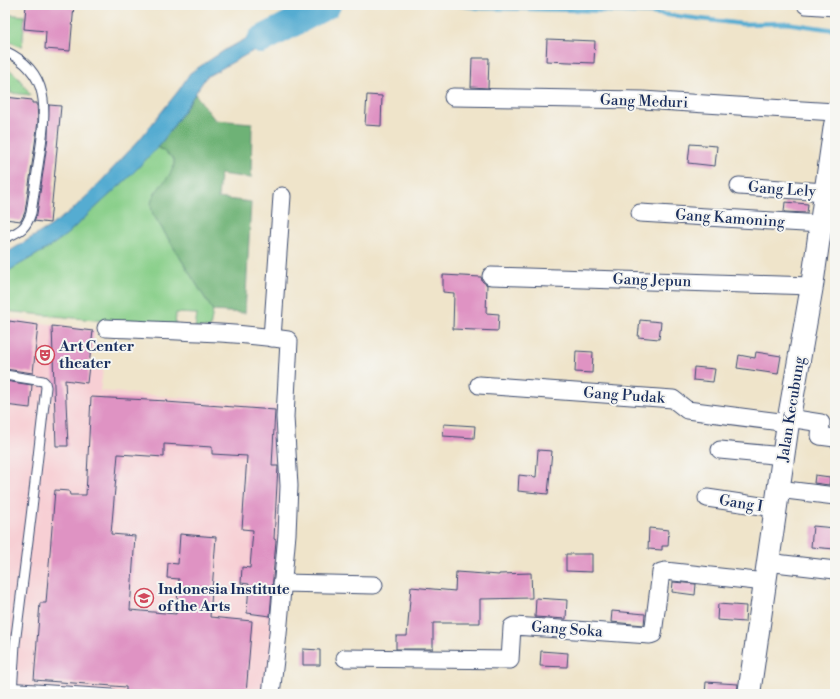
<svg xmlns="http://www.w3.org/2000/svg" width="840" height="699" viewBox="0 0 840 699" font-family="'Libre Bodoni',serif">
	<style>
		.built { fill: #f7cfd4 }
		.green { fill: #89cf8a; stroke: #527f74 }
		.forest { fill: #6eb276; stroke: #44706a }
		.water { fill: #54acd1; stroke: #386e98 }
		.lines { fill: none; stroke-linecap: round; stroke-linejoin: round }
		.stream { stroke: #54acd1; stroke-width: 4.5 }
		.river { stroke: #54acd1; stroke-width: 28 }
		.building { fill: #df93c3 }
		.service-casing { stroke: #3b4a6e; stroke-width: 11 }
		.minor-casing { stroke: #3b4a6e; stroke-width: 19 }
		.tertiary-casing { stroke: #3b4a6e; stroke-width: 24 }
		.service { stroke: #fff; stroke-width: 9 }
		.minor { stroke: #fff; stroke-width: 17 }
		.tertiary { stroke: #fff; stroke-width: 22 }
		.labels { text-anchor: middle; stroke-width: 4; stroke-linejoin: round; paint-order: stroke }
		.street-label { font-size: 15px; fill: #1b2f5e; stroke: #f6f6f2 }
		.poi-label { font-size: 15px; font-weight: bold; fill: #1b2f5e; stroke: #f6f6f2; text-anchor: start }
	</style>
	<rect width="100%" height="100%" fill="#f6f6f2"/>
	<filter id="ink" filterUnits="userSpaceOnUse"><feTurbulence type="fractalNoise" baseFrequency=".025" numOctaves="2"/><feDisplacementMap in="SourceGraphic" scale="8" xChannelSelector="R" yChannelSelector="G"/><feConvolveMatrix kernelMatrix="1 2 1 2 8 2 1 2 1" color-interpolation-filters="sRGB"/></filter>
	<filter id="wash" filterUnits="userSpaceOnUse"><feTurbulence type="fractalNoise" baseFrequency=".012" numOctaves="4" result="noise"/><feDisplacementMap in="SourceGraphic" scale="16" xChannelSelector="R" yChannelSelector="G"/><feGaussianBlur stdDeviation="0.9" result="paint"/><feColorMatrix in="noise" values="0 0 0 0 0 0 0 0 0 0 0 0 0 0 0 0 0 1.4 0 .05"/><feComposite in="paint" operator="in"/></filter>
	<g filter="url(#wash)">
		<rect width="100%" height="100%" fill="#efe4ca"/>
		<path class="built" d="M5,318L95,330L91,361L104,363L100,391L280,406L292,501L274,694H5Z"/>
		<g class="green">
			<path d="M5,14L25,16L22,47L5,40Z"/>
			<path d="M5,66L17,76L31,95L10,93V87H5Z"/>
			<path d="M158,147L174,159C176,176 157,185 154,198C152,202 153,209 153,214L213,311L210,328H195L197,314L176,313L175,326L114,322L5,311V273L48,248L66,235L130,176Z"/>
		</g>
		<path class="forest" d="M195,94L215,120L252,123L251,178L220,174L218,198L251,202L245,313L213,311L153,214C152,211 151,207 151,204C153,187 176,177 174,159L158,147L171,130Z"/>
		<path class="water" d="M291,15L298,26L206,77L171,130L158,147L130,176L66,235L48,248L5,273V254L49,227L72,210L92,191L140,139L179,90L190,73L225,50Z"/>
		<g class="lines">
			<g class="stream">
				<path d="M327,5H329"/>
				<path d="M459,5L480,8L582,10L652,13L742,24L786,23L835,30"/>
			</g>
			<path class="river" d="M261,40L327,5"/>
		</g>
		<g id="blocks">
			<g class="building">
				<path d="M26,5H74L70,51L45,49L46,31L24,29Z"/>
				<path d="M547,39L595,41L594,63L546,61Z"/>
				<path d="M472,58H489L488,88L471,87Z"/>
				<path d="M367,95L382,96L381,126L365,125Z"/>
				<path d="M5,97L32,100V103H37L38,121L34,151L25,212L21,221L5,219Z"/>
				<path d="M49,105L61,106L50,223L34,221L37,214L48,137Z"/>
				<path d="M690,144L717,146L715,166L688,163Z"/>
				<path d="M785,202L808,204L807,213L784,212Z"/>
				<path d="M443,275L481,277L482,281L487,285L486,313L499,314L498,331L453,329L454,293L443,292Z"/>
				<path d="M640,320L661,322L659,339L638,337Z"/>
				<path d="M9,321L38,325L33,373L5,369V350Z"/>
				<path d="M52,326L93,331L87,383L65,380L68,446H56Z"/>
				<path d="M576,351L593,352L592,373L575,372Z"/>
				<path d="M756,352L781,356L778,374L737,368L739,355L755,358Z"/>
				<path d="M694,367L715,369L713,382L693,380Z"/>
				<path d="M5,381L32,385L30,408L5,405Z"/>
				<path d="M91,397L167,401L166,402L275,410L272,466H278L274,539L276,540L270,616L247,613L249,584L241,583L242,567L250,568L253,530L242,529L247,456L212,454V447L164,444V457L118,454L111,534L135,536L130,610L176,614L179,579L167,578L168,563L178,564L180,534L216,537L210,617L252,621L246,694H204L151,690V694H126V687L34,680L40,603H46L55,490L69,491L70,495H86Z"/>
				<path d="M444,424L475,426L474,438L443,436Z"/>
				<path d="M538,450L552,451L548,494L518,491L519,475L536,477Z"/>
				<path d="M815,475L830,477L829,485L814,483Z"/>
				<path d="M813,526L835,528V549L811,547Z"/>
				<path d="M649,528L669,530L668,546H662V550L648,549Z"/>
				<path d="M566,554H592V572L566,571Z"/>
				<path d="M456,572L499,575V574L531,573L532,598L480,599V623H433V649H396V636H407L411,587L455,591Z"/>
				<path d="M673,582L696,584L695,595L672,592Z"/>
				<path d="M536,598L567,600L566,619L535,617Z"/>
				<path d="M718,604L746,606L745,622L717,620Z"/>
				<path d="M612,611L645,614L644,625L611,622Z"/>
				<path d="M303,649L320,650V665H303Z"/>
				<path d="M541,651L568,653L567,667L540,666Z"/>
				<path d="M706,682L738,684L737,694H705Z"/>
			</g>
		</g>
	</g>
	<g filter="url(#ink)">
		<use href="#blocks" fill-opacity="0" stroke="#3b4a6e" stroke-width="1"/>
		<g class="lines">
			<g class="service-casing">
				<g id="service">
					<path d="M5,51C51,72 46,110 40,152C37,172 34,193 31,213C26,229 20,231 5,238"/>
					<path d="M5,375L43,381L45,383L46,387L31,517L15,644L12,694"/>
					<path d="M5,687L112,694"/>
				</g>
			</g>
			<g class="minor-casing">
				<g id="minor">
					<path d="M806,5L835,7"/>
					<path d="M453,97L642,100L835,112"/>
					<path d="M739,186L825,192"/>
					<path d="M640,213L821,224"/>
					<path d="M491,276L812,286"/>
					<path d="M106,328C166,331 228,331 288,340L289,341L285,417L289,486L287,534L278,634L271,694"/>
					<path d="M272,338L282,196"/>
					<path d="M479,385L673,399L687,410L788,423"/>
					<path d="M789,418L821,423L820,436L835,438"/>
					<path d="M720,450L783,456"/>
					<path d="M778,489L835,496"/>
					<path d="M707,498L775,508"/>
					<path d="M767,562L835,570"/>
					<path d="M282,583L374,585"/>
					<path d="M345,658L510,660L512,627L514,626L650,635L653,634L661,572L665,571L765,582"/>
				</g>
			</g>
			<g class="tertiary-casing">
				<path id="tertiary" d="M749,694L788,423L812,286L835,125"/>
			</g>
			<use href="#service" class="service"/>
			<use href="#minor" class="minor"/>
			<use href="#tertiary" class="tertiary"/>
		</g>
	</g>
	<defs>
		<g id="theatre-ring" transform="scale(1)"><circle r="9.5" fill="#f6f6f2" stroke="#d1495b" stroke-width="1.5"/><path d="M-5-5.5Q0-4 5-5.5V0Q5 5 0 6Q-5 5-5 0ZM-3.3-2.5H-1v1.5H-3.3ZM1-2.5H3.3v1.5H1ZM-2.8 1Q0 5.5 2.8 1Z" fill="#d1495b"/></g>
		<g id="university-ring" transform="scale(1)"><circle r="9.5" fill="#f6f6f2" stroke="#d1495b" stroke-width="1.5"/><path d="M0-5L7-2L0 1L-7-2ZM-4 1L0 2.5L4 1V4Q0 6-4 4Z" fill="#d1495b"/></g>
	</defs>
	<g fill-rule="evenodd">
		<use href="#theatre-ring" x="45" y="355"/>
		<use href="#university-ring" x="144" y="598"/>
	</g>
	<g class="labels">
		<g class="street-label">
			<text transform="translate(644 101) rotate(2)" y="5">Gang Meduri</text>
			<text transform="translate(782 189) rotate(4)" y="5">Gang Lely</text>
			<text transform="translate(730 218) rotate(4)" y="5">Gang Kamoning</text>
			<text transform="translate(652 280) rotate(2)" y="5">Gang Jepun</text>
			<text transform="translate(624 395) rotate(4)" y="5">Gang Pudak</text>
			<text transform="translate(791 409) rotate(-81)" y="5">Jalan Kecubung</text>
			<text transform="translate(741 503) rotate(9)" y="5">Gang I</text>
			<text transform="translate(567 629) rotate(4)" y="5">Gang Soka</text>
		</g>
		<g class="poi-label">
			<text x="59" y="351">Art Center<tspan x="59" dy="17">theater</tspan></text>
			<text x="158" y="594">Indonesia Institute<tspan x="158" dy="17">of the Arts</tspan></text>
		</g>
	</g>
	<rect width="840" height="699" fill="none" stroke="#f6f6f2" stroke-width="20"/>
</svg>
